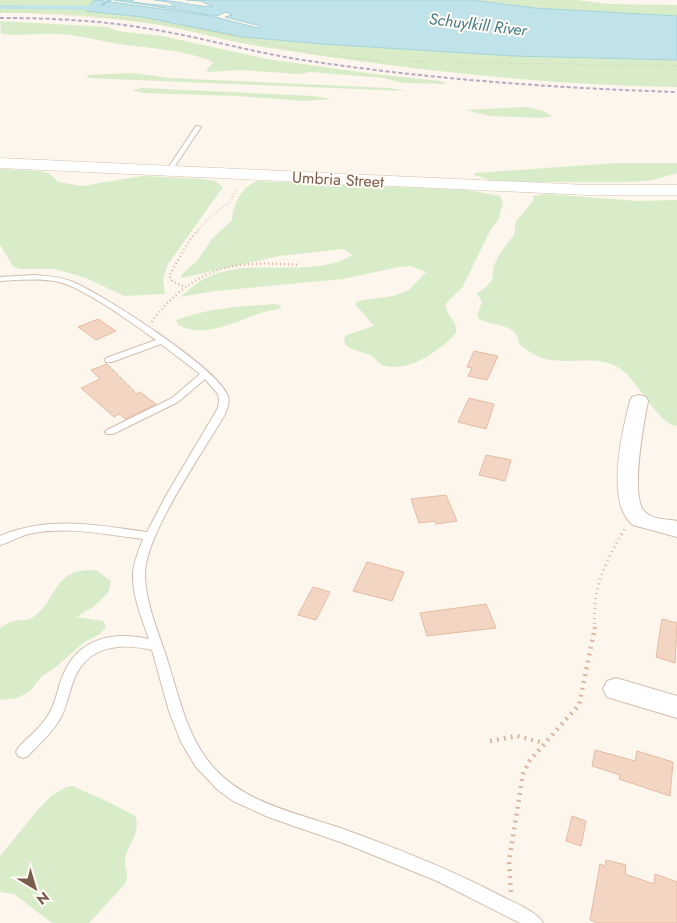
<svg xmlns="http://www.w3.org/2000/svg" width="677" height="923" viewBox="0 0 677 923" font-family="Jost,sans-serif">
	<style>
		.green { fill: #d8ecc9 }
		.water { fill: #bfe3e8; stroke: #a5d3da }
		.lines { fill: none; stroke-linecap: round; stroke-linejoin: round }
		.stream { stroke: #a5d3da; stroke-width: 2.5 }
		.canal { fill: #bfe3e8; fill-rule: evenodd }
		.building { fill: #f3d5c3; stroke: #e6bba3 }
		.service-casing { stroke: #d1beb0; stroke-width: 2 }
		.minor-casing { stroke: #d1beb0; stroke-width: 2 }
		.secondary-casing { stroke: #d6c0b0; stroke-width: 1 }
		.path-far4 { stroke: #d9b8a5; stroke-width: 1; stroke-dasharray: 0.5 2; stroke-linecap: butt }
		.path-far3 { stroke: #d9b8a5; stroke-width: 2; stroke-dasharray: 0.5 2.5; stroke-linecap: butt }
		.path-far2 { stroke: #d9b8a5; stroke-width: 2.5; stroke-dasharray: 1 3; stroke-linecap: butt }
		.path-far1 { stroke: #d9b8a5; stroke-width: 3; stroke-dasharray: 1 4; stroke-linecap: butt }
		.path { stroke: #d9b8a5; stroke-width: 4.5; stroke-dasharray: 2 5; stroke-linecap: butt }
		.service { fill: #fff; fill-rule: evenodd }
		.minor { fill: #fff; fill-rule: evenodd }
		.secondary { fill: #fff; fill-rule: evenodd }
		.rail { stroke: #b9a8c9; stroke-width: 2; stroke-dasharray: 4 2.5; stroke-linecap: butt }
		.labels { text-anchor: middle; stroke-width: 4; stroke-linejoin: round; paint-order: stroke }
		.far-water-label { font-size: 16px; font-style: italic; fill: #437c86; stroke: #fffaf3 }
		.far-street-label { font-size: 16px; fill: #7a5c4d; stroke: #fffaf3 }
	</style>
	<rect width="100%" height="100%" fill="#fdf6ec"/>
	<g class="green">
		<path d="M0,0H98L211,16L322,44L513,56L677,60V87C541,85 404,69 270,48C232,43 196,31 159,25C106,17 53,12 0,13Z"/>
		<path d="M472,0H576L609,4L677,5V16L534,8Z"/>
		<path d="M0,21L108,27L117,31L162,36L267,59L374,74L441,81L447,84L403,83L383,78L311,72L299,74L240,70L209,72L206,70L213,63L209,60C180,50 150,48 119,44C99,41 79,35 58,34C39,33 20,36 1,34Z"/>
		<path d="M132,73L170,78L389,88L406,91L86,78L89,75Z"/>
		<path d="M142,88L314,96L331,99L304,101L237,96L143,93L132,90Z"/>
		<path d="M525,107L541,110L552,116L544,118L490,116L465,110Z"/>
		<path d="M617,163H677V173L653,180L632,182H525L490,180L474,175L475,173Z"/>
		<path d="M0,169L41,171L50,174L58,182L82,186L142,176L204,179L215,181L223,187L168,264L163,278L165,294L124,296L86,278L55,269H19L13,266L0,245Z"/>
		<path d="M257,181L468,190L500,196L503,202L499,218L491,229L462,288L446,303C445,316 458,320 456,333C441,350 410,372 385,366C379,365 376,358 370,355C361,352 353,350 345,345L344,338L347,335L374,326L355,304L358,301L393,296L409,290L426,272L410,266L399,267L343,279L215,291L180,297C189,290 197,282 208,277C253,256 309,280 353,255L343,249L279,256L182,278L181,275L197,261L212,239L232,220C233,204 241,187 257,181Z"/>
		<path d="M547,194L637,201L677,200V426C660,426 637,381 622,370C599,353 568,366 542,358C533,355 526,349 519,344C518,322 491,327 478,318V313L482,302L477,293L485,288L492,280L494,265L500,253L514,235L516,221L533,201V196Z"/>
		<path d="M276,304L281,306L280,309C247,312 212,342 178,325L176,320C209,308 242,306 276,304Z"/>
		<path d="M96,570L111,581L108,593L92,608L76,617L103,621L106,627L100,634L83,643L56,667L42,676L30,691L17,698L0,700V628C4,626 9,622 14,621C23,619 27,622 35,616C59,596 53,568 96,570Z"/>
		<path d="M73,786C94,796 115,804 135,816C142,832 127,845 125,860C124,869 130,874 125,884L89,923H52L14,894L0,892V856L37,811L51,796L66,787Z"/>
	</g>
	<path class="water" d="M98,0L211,16L258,28L260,26L225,17L232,15L226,12L217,16L114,0H134L132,2L176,7L168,2L154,0C175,0 192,6 213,7L201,1L186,0H472L534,8L677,16V60L513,56L322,44L244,37L142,17L86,11L93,1Z"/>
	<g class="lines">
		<path class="stream" d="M102,5L110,0"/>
		<path class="canal" d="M0,5L113,6L117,8L113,10L0,9Z"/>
	</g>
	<g class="building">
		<path d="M98,319L116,331L96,340L78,327Z"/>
		<path d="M474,351L498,356L487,380L468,376L472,368L467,367Z"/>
		<path d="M107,364L137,394L140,392L156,404L125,419L119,414L114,417L81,388L100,379L91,370Z"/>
		<path d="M469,398L494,404L486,429L458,422Z"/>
		<path d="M486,455L511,460L505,481L479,475Z"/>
		<path d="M446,495L457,521L436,524L435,521L419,523L411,499Z"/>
		<path d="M367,562L404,572L392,601L353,591Z"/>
		<path d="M313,587L330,592L316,620L298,615Z"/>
		<path d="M486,604L496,628L427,636L420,613Z"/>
		<path d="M662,619L677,623L675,663L656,657Z"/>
		<path d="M595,750L635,761L637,751L673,762L670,796L619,779L620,775L592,766Z"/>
		<path d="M572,816L586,821L581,846L566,841Z"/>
		<path d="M606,860L626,865L625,874L654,884L655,874L677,882V923H597L590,920L600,864L605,866Z"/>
	</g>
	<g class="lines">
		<g class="service-casing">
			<g id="service">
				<path d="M196,126L201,127L171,172H167L166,171Z"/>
				<path d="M35,275C48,276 61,277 73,282C104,295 214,366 227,394C231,401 227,409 224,416C203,452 145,535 145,574C145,606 163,642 171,672C181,706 190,741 214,768C247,805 302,814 346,830C398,849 450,869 499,895C511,901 538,912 543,923H520L437,881L346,844L268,817L233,801L218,790L196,767L181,742L169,711L152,650C123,643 90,645 76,675C69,689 68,705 60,719C52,733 39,744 28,756L23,758L18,756L16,752L18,748C29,736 44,725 51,710C57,699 58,685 64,673C79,638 114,631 149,639C142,619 132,595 133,573C134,561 139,550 143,539C108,535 69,526 33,533C21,535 11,542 0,545V536C47,515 98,525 147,532L167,494L218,408L219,400L218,394L205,379L178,402L113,434H107L105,432L107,430L172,398L200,374L161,344L112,362H106L105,360L106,358L156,340C132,323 86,289 59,282C40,278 19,280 0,281V277Z"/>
			</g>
		</g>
		<g class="minor-casing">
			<g id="minor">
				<path d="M639,395L646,397L648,401C644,422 630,495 644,511C652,520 667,519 677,521V537L633,525C605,503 622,432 630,401L632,397Z"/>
				<path d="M616,678L677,696V718L607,697L603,689L607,681Z"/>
			</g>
		</g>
		<g class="secondary-casing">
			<path id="secondary" d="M0,158L587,185H677V195H587L0,168Z"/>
		</g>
		<g class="path-far4">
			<path d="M480,1L482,0"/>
			<path d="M0,11L141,20L209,31L310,53L381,61L677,66"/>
		</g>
		<path class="path-far3" d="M197,232L208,219L231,201L237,186"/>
		<g class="path-far2">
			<path d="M183,286L173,282L169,276L189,241L198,230"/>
			<path d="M152,322C159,311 168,302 178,293C216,261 253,262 300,265"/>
		</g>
		<path class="path-far1" d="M595,629C591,589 606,560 626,527"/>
		<g class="path">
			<path d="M490,741L517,736L544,743"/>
			<path d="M511,892L509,861L523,774L530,760L579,705L595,627"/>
		</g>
		<use href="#service" class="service"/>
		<use href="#minor" class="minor"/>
		<use href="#secondary" class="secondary"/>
		<path class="rail" d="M0,18C48,18 96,20 144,28C197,36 250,52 303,60C427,79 552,88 677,92"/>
	</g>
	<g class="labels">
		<g class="far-water-label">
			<text transform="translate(478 24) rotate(7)" y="6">Schuylkill River</text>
		</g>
		<g class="far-street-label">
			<text transform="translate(338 179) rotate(3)" y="6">Umbria Street</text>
		</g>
	</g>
	<g transform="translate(35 888) rotate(142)" stroke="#fffaf3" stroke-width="4" paint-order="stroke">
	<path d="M0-4L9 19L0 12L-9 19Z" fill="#7a5c4d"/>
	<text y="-8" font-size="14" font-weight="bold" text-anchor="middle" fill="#7a5c4d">N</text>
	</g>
</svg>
